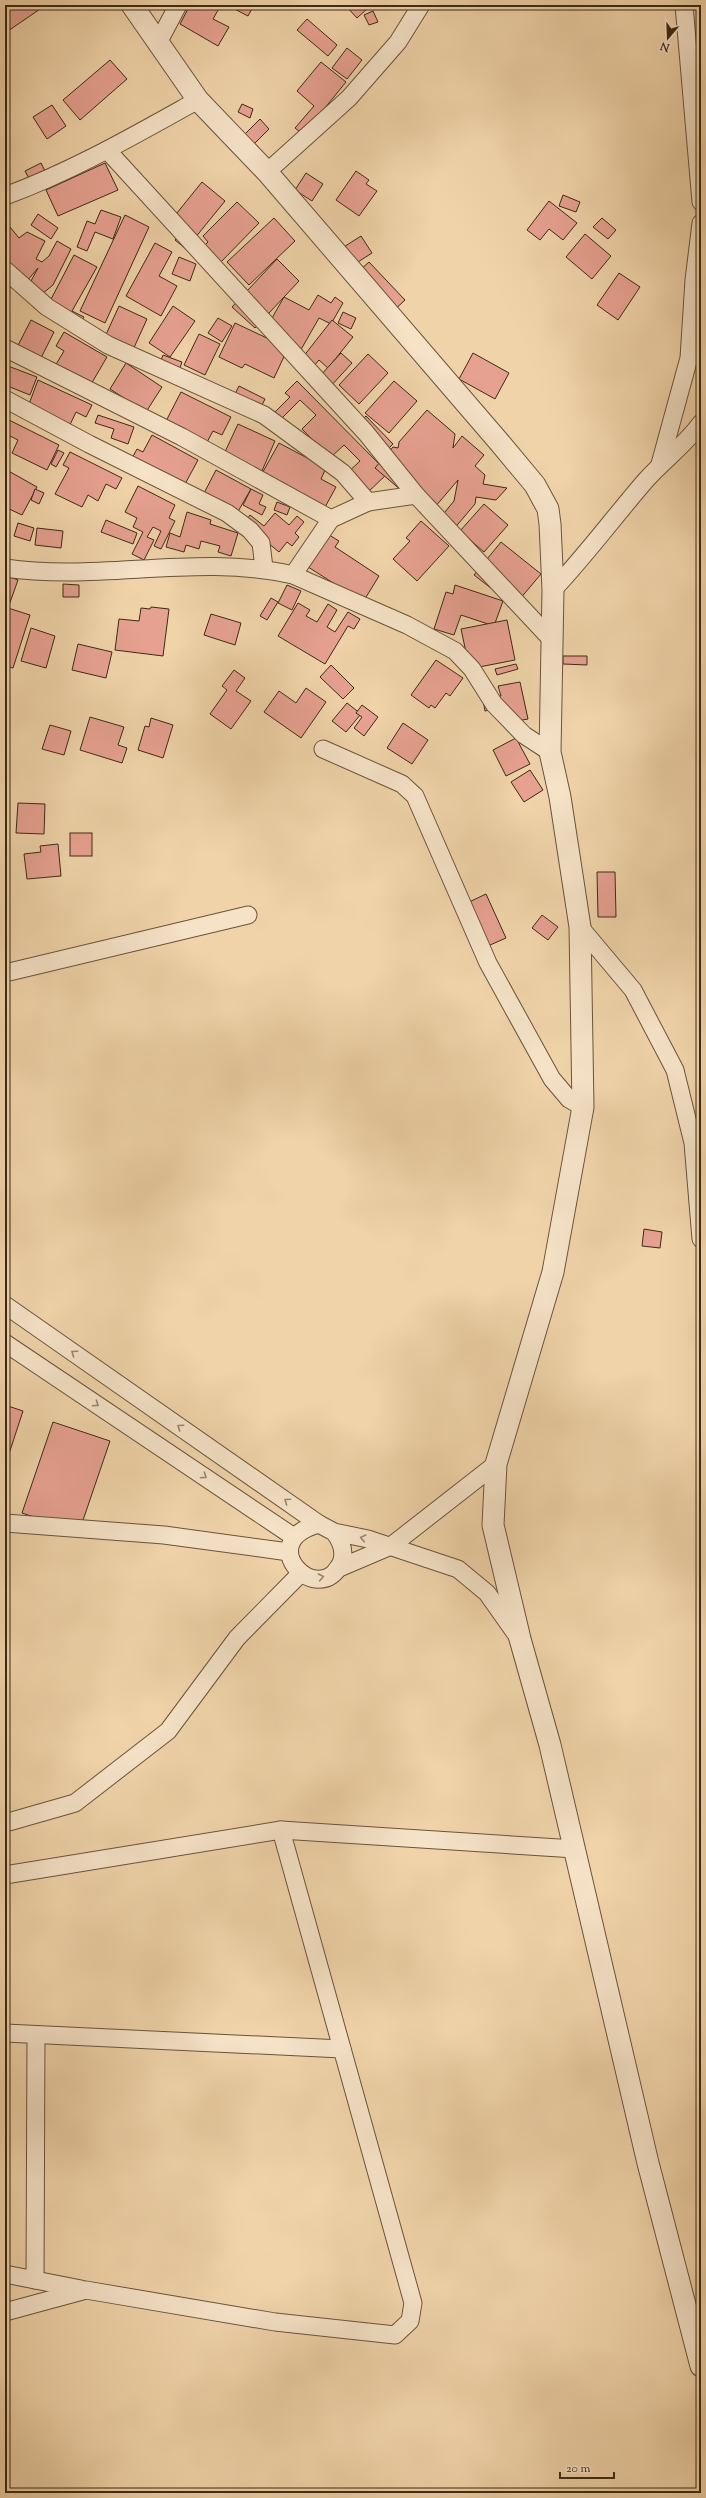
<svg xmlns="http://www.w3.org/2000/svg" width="706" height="2498" viewBox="0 0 706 2498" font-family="'Sorts Mill Goudy',serif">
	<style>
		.building { fill: #e7a191; stroke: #3d2a14 }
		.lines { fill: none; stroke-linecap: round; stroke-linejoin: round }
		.minor-casing { stroke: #6a5439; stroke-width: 19 }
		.tertiary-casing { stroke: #6a5439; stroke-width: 23 }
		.minor { stroke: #f5e2c7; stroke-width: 17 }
		.tertiary { stroke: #f5e2c7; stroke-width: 21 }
		.oneway { stroke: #99866e }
	</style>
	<rect width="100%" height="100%" fill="#f0d3a9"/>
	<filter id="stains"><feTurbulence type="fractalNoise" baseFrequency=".005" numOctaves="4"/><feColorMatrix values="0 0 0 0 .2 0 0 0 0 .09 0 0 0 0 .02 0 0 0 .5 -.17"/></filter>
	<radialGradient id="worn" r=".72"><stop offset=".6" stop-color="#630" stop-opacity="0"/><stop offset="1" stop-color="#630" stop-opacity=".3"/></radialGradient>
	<g class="building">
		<path d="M5,5H46L5,33Z"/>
		<path d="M190,5H221L213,19L229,27L218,46L180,24Z"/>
		<path d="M227,5H254L248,16Z"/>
		<path d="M345,5H365L368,8L357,18Z"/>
		<path d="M373,11L378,22L369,25L364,15Z"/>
		<path d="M307,19L337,45L328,56L297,30Z"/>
		<path d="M347,48L362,60L347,79L332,68Z"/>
		<path d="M110,60L127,79L80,120L63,100Z"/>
		<path d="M321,62L346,82L320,114L309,139L295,128L314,106L297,91Z"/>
		<path d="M242,104L253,109L250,118L238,112Z"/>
		<path d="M52,105L66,126L47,139L33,117Z"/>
		<path d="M260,119L269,129L253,145L243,136Z"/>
		<path d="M41,163L47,175L32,184L25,171Z"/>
		<path d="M105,163L118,190L58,216L46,190Z"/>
		<path d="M356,171L369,180L366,184L377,191L359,216L336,200Z"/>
		<path d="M306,173L323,184L312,201L295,190Z"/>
		<path d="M202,182L225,201L186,249L175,240L180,234L168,224Z"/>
		<path d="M563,195L580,202L576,212L559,206Z"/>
		<path d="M549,201L577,223L563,240L549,229L540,240L527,230Z"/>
		<path d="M237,202L259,223L219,264L202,248L208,242L203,236Z"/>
		<path d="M101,210L121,217L113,239L95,232L87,251L77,247L87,221L95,224Z"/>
		<path d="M38,214L58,228L51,239L31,225Z"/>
		<path d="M125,215L149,227L105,323L80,311Z"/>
		<path d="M274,218L295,241L249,285L227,262Z"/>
		<path d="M602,218L616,230L608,239L593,227Z"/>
		<path d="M5,221L19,238L27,232L45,241L36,259L42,262L49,256L57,241L71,249L53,285L37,298L25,292L38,268L26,282L13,287L5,283Z"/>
		<path d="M585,234L611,256L592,279L566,257Z"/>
		<path d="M361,236L372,253L350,267L339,250Z"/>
		<path d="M155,243L172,252L159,276L177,286L161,316L126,296Z"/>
		<path d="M74,255L97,267L72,311L84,317L80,323L48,305Z"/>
		<path d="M179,257L196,264L190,281L172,274Z"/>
		<path d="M277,259L299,281L255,328L232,307Z"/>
		<path d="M369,262L405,300L388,316L352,277Z"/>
		<path d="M619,273L640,287L618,320L597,305Z"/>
		<path d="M318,295L331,303L335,297L343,303L331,324L319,318L299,353L264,332L284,297L309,310Z"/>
		<path d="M119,306L147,319L132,352L104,339Z"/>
		<path d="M173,306L195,321L170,357L149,343Z"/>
		<path d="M343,312L356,318L351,329L338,323Z"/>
		<path d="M218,318L232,326L222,342L208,333Z"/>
		<path d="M31,320L54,332L39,362L12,357Z"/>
		<path d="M332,320L353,337L328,368L319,360L314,366L303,357Z"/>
		<path d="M235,323L288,348L274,378L245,364L242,368L219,357Z"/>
		<path d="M64,332L107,357L90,386L55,366L64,351L56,346Z"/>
		<path d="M199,334L220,344L205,375L184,365Z"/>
		<path d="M341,353L352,363L330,387L319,377Z"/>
		<path d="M473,353L509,373L495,399L459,379Z"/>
		<path d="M368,354L388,373L359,404L339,385Z"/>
		<path d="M163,355L182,362L177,376L158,368Z"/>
		<path d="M126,363L162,387L146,412L110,389Z"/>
		<path d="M8,366L37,377L30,395L5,385V374Z"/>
		<path d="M38,380L92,405L86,417L76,412L67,431L26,412Z"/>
		<path d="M297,381L388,473L365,495L345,475L360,461L344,445L330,458L302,429L316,415L300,400L279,421L272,415L290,397L285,393Z"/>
		<path d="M394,381L417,401L389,433L365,413Z"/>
		<path d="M239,386L265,399L260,409L234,396Z"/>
		<path d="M181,392L231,417L222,435L213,431L206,444L165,423Z"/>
		<path d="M427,410L455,434L453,448L462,436L484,455L475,466L485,475L483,484L507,488L496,500L476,497L475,504L453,530L440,518L454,501L458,480L429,514L375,468L393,447L398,448L399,442Z"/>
		<path d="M98,415L134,427L128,444L111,438L114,429L95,423Z"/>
		<path d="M366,416L393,444L383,454L356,426Z"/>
		<path d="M5,418L59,445L47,470L12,453L18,440L8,435L5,440Z"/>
		<path d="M238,424L275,441L258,480L224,454Z"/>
		<path d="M152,435L198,460L184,486L126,469L137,449L143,452Z"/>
		<path d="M279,443L326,468L321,479L336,487L324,509L260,477Z"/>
		<path d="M58,450L64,453L56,467L51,464Z"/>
		<path d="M70,452L122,478L116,489L106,484L98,501L88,495L82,507L55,494L69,468L63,465Z"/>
		<path d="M5,469L37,487L22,515L5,507Z"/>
		<path d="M216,470L251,489L236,515L202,497Z"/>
		<path d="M138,486L175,505L169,518L175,521L161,549L154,546L161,531L153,527L147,537L154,540L144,560L132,554L143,532L133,527L137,518L125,512Z"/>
		<path d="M35,489L44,493L39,504L31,500Z"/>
		<path d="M251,489L263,495L259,504L266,507L262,515L243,505Z"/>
		<path d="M277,502L290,507L287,515L274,510Z"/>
		<path d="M484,504L508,525L484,552L460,531Z"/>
		<path d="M187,512L211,520L210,524L238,533L231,556L218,552L220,546L201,541L199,549L186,545L184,552L166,547L170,533L180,537Z"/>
		<path d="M275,513L289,525L297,516L304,522L295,533L299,537L292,546L287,542L279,552L244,523L250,515L264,526Z"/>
		<path d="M106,520L137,533L133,544L101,532Z"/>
		<path d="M421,521L449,546L417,581L393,559L410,541L406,538Z"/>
		<path d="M18,523L34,528L30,541L14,536Z"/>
		<path d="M37,528L63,531L61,548L35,545Z"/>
		<path d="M326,533L339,541L335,547L379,576L363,602L305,565Z"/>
		<path d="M501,542L541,574L514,606L474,575Z"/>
		<path d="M5,575L18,580L8,608L30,615L13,668L5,666Z"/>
		<path d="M63,584L79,585V597H63Z"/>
		<path d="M287,585L301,591L292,610L278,603Z"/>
		<path d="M455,585L503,601L494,626L461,615L454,635L434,629L446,592L453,594Z"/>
		<path d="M271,598L278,602L267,620L260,616Z"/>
		<path d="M298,603L310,610L306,616L317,622L328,604L337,610L327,627L335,632L348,612L360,619L354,629L348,626L325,664L278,636Z"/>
		<path d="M151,607L169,609L163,656L115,650L119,619L139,621L141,608L150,609Z"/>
		<path d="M211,614L241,623L235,645L204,635Z"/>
		<path d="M507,620L515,660L474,668L472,656L467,657L461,629Z"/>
		<path d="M31,628L55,636L46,668L21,661Z"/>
		<path d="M78,644L112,652L106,678L72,670Z"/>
		<path d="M563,656H587V665L563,664Z"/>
		<path d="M436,660L463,678L450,696L446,693L435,708L431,705L429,708L411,695Z"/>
		<path d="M516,664L518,669L497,675L495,669Z"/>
		<path d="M331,665L354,688L343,699L320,677Z"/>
		<path d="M234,670L245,678L236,691L251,701L231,729L210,714L227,690L222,686Z"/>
		<path d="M520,682L528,719L501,724L498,708L485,711L483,700L501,696L498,686Z"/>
		<path d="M306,688L326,702L301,738L264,712L279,691L296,703Z"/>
		<path d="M347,703L361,714L346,732L332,721Z"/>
		<path d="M362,705L378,717L364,736L354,728L362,717L356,713Z"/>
		<path d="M90,717L124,727L118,745L127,748L122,763L80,750Z"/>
		<path d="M151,718L173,725L163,758L138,750L145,726L149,727Z"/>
		<path d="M403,723L428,740L412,764L387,748Z"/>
		<path d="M50,725L71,731L64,755L42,749Z"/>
		<path d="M516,738L530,764L506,776L493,750Z"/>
		<path d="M530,770L543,790L524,802L511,782Z"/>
		<path d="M18,803L45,804L44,834L16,833Z"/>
		<rect x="70" y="833" width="22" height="23"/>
		<path d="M58,844L61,876L27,879L24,854L41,852L40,846Z"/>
		<path d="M597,872H615L616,917H598Z"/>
		<path d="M486,894L506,938L481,949L469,902Z"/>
		<path d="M542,915L558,927L548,940L532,928Z"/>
		<path d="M644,1229L662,1232L660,1248L642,1246Z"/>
		<path d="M5,1405L23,1411L5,1466Z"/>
		<path d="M53,1422L110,1441L79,1532L22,1513Z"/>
	</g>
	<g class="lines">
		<g class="minor-casing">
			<g id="minor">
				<path d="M684,5L701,202"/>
				<path d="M159,41L178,5"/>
				<path d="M107,150L366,433L416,495L550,638"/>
				<path d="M267,172L349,98L398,42L421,5"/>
				<path d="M5,196C73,171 135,135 198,100"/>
				<path d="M5,270L47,307L108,345L264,415L343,473L368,502L416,495"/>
				<path d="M5,348L182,437L331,519"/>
				<path d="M5,399L89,444L227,513L250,530L261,543L264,568"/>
				<path d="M660,464L689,358L694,280L701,223"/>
				<path d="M5,568C101,582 198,553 293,575L331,519L368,502"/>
				<path d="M293,575L407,625L455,651L472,669L494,704L524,735L550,752"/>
				<path d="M553,590C586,555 614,517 646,480C664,460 685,445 701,423"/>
				<path d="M323,749L402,784L415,796L488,963L552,1079L569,1099L583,1107"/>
				<path d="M580,927L633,990L675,1070L693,1143L701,1239"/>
				<path d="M5,973L248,915"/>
				<path d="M5,1305L319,1524"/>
				<path d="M5,1343L294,1537"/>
				<path d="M5,1523L164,1535L289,1552"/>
				<path d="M334,1532C341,1541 346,1551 341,1563C319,1610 251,1542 319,1524L334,1532L368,1539L458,1569L487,1593L516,1634"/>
				<path d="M337,1569L391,1546L496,1464"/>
				<path d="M5,1823L75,1803L168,1731L237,1638L300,1574"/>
				<path d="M5,1875L281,1830L575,1849"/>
				<path d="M5,2033L342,2049"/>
				<path d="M5,2274L81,2289"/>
				<path d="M35,2280L36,2035"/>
				<path d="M5,2312L86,2290L275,2322L395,2335L410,2321L413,2303L281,1830"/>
			</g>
		</g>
		<g class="tertiary-casing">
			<path id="tertiary" d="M132,5L198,100L267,172L500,443L535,485L548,509L550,524L553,590L550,752L560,797L580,927L583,1107L553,1272L496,1464L493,1525L520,1639L550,1745L648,2163L701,2366"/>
		</g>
		<use href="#minor" class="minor"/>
		<use href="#tertiary" class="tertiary"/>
	</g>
	<defs><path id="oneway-chevron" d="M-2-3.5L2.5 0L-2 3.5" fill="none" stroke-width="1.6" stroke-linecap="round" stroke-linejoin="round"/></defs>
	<g class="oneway">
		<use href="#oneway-chevron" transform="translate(74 1353) rotate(-145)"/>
		<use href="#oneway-chevron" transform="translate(96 1404) rotate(34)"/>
		<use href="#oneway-chevron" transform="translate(180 1427) rotate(-145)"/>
		<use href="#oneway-chevron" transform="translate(204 1476) rotate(34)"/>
		<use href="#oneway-chevron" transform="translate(287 1501) rotate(-145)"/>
		<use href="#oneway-chevron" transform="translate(363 1538) rotate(-168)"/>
		<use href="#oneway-chevron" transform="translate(321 1577) rotate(-11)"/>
	</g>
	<rect width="706" height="2498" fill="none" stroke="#f0d3a9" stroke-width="20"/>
	<rect x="6" y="6" width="694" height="2486" fill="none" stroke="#3d2a14" stroke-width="2"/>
	<rect x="10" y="10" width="686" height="2478" fill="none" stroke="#3d2a14"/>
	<g transform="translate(668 38) rotate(199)" stroke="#f5e2c7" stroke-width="3" paint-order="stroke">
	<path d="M0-3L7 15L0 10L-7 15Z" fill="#3d2a14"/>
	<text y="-6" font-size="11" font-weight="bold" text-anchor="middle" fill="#3d2a14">N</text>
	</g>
	<path d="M560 2472v6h54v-6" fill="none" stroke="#3d2a14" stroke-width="2"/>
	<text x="566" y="2472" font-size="12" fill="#3d2a14" stroke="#f5e2c7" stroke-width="3" paint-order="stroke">20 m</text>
	<rect width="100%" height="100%" filter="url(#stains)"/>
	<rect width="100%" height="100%" fill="url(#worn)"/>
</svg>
